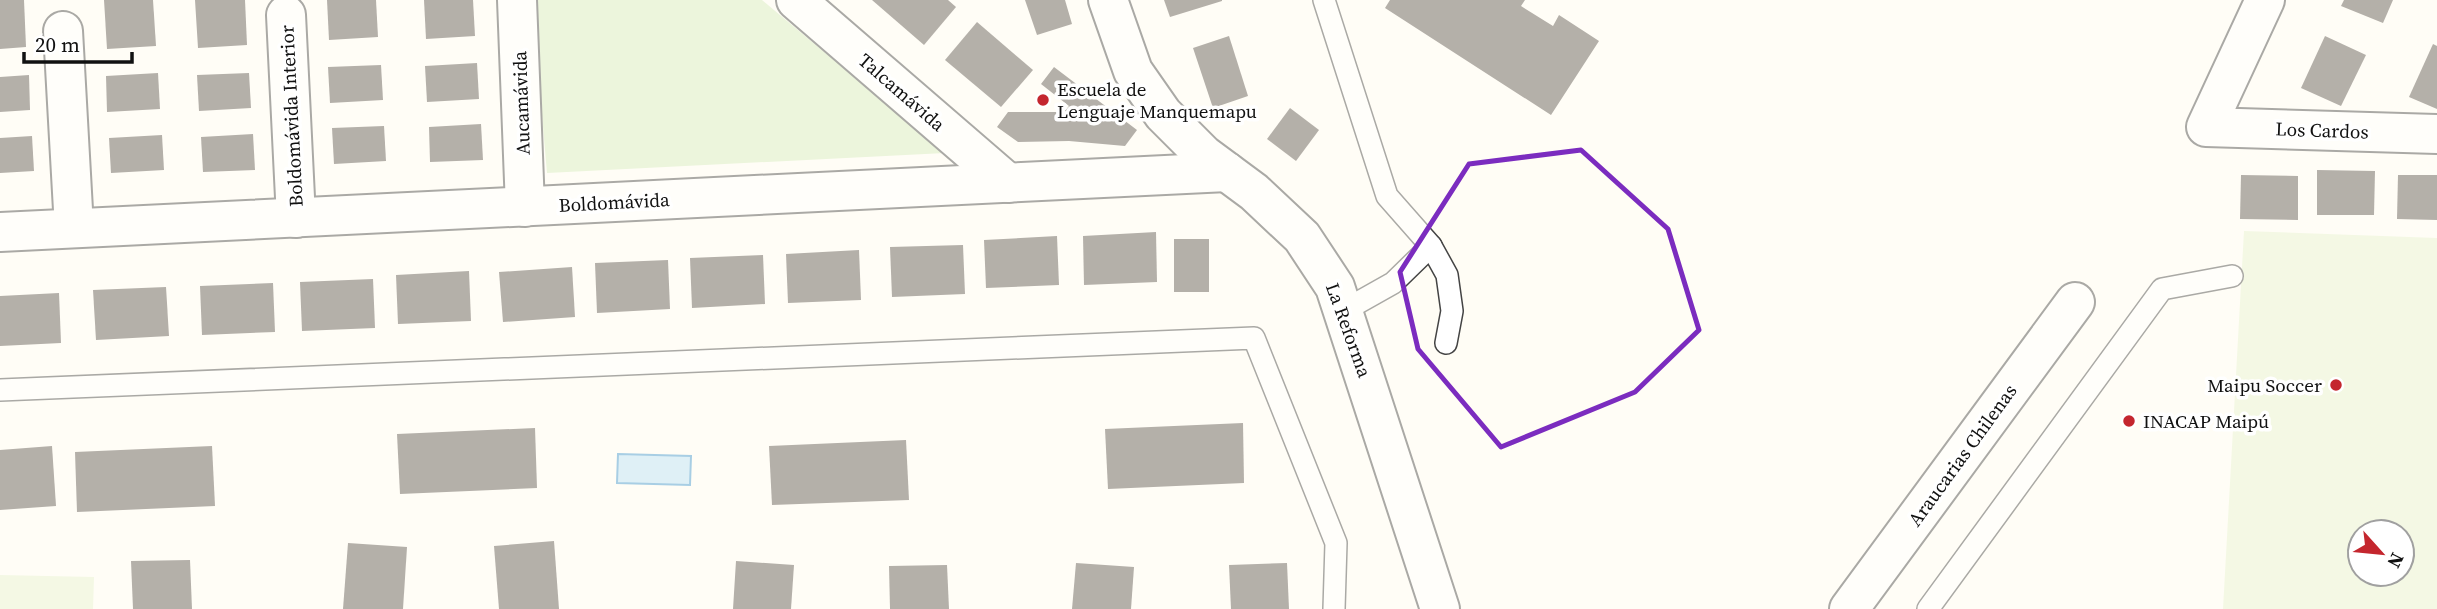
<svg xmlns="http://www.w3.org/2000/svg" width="2437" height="609" viewBox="0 0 2437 609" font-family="'Source Serif 4',serif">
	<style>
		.green { fill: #d5ebbd }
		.pitch { fill: #e6f2cf; fill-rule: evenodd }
		.water { fill: #b9e0f7; stroke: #3f96cf; stroke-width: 2 }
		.building { fill: #5a524d }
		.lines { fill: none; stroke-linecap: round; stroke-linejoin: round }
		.lane-casing { stroke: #444; stroke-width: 24 }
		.street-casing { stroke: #444; stroke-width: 42 }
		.lane { stroke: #fff; stroke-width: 21 }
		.street { stroke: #fff; stroke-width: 38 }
		.marked { fill: none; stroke: #7b2cbf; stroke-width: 5; stroke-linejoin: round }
		.poi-dot { fill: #c4262e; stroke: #fff; stroke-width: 2.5 }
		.labels { text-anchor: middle; stroke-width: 7; stroke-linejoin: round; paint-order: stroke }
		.poi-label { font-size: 19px; fill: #111; stroke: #fff; text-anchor: start }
		.street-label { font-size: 19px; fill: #111; stroke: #fff }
	</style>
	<rect width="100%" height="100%" fill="#fffdf5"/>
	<path class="green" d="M532,0H762L945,153L547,173Z"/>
	<g class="pitch">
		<path d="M2244,231L2437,238V609H2223ZM2360,532H2402V574H2360Z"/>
		<path d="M0,575L94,577L93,609H0Z"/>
	</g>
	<path class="water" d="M618,454L691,456L690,485L617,483Z"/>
	<g class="building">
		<path d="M0,0H24L26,47L0,49Z"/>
		<path d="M104,0H153L156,46L107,49Z"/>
		<path d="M195,0H245L247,45L198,48Z"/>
		<path d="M327,0H376L378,37L329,40Z"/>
		<path d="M424,0H473L475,36L426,39Z"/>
		<path d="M872,0H948L956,7L924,45Z"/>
		<path d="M1025,0H1065L1072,24L1037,35Z"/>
		<path d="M1164,0H1222V1L1170,17Z"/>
		<path d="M1390,0H1525L1521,6L1553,26L1559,15L1599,41L1551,115L1385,8Z"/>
		<path d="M2344,0H2393L2383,23L2341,6Z"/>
		<path d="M977,22L1033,70L1001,107L945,60Z"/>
		<path d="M1229,36L1248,96L1213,108L1193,48Z"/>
		<path d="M2325,36L2366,55L2341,106L2301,88Z"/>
		<path d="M2433,44L2437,46V109L2409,97Z"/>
		<path d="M477,63L479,99L427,102L425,66Z"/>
		<path d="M381,65L383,100L330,103L328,67Z"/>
		<path d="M1054,67L1137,130L1125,146L1069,141L1018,142L997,127L1008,112H1064L1069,106L1041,84Z"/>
		<path d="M158,73L160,109L107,112L106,76Z"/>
		<path d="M249,73L251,108L199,111L197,75Z"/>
		<path d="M29,75L30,110L0,112V77Z"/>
		<path d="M1290,108L1319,130L1296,161L1267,139Z"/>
		<path d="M481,124L483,160L430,162L429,127Z"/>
		<path d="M384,126L386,161L334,164L332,128Z"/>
		<path d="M253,134L255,170L203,172L201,137Z"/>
		<path d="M162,135L164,170L111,173L109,138Z"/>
		<path d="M32,136L34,171L0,173V138Z"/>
		<path d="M2317,170L2375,171L2374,215H2317Z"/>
		<path d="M2241,175L2298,176V220L2240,219Z"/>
		<path d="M2398,175H2437V220L2397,219Z"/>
		<path d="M1156,232L1157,282L1084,285L1083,236Z"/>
		<path d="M1057,236L1059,285L986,288L984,240Z"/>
		<rect x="1174" y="239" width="35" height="53"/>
		<path d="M963,245L965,294L892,297L890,247Z"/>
		<path d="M859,250L861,300L788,303L786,254Z"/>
		<path d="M763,255L765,304L692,308L690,258Z"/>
		<path d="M668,260L670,309L597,313L595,263Z"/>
		<path d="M572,267L575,317L503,322L499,272Z"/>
		<path d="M469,271L471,321L398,324L396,275Z"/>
		<path d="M373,279L375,328L302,331L300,282Z"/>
		<path d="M273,283L275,332L202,335L200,286Z"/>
		<path d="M166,287L169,336L96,340L93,290Z"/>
		<path d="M59,293L61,343L0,346V296Z"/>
		<path d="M1243,423L1244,483L1108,489L1105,429Z"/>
		<path d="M535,428L537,488L400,494L397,434Z"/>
		<path d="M906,440L909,500L772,505L769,446Z"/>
		<path d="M52,446L56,506L0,510V450Z"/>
		<path d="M212,446L215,506L77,512L75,452Z"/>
		<path d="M554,541L559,609H499L494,546Z"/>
		<path d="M348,543L407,547L403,609H343Z"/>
		<path d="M190,560L192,609H133L131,561Z"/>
		<path d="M736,561L794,565L791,609H733Z"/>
		<path d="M1076,563L1134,567L1131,609H1072Z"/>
		<path d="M1287,563L1289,609H1231L1229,565Z"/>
		<path d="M947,565L949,609H890L889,566Z"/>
	</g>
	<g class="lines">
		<g class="lane-casing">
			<g id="lane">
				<path d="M1324,0L1387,196L1431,246L1447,275L1452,311L1446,343"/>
				<path d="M1345,310L1393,283L1431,246"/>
				<path d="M0,390L1254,338L1336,543L1334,609"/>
				<path d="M1928,609L2162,289L2232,276"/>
			</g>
		</g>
		<g class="street-casing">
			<g id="street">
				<path d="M517,0L525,207"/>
				<path d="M796,0L1008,183"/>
				<path d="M1108,0L1133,71L1163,114L1204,155L1254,192L1302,237L1335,287L1440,609"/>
				<path d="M2265,0L2206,127L2437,134"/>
				<path d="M286,15L296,218"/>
				<path d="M63,31L74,228"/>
				<path d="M0,232L1227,172"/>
				<path d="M1849,609L2075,302"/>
			</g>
		</g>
		<use href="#lane" class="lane"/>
		<use href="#street" class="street"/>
	</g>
	<path d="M0 0H2437V609H0ZM1581,150L1668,229L1699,330L1635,392L1501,447L1418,349L1400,272L1469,164Z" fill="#fffdf5" fill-opacity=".55" fill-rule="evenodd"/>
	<path class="marked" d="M1581,150L1668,229L1699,330L1635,392L1501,447L1418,349L1400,272L1469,164Z"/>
	<g class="poi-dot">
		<circle cx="1043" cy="100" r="7"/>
		<circle cx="2336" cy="385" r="7"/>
		<circle cx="2129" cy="421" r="7"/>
	</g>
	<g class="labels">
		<g class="poi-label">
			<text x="1057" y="96">Escuela de<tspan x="1057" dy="22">Lenguaje Manquemapu</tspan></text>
			<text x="2322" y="392" text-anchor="end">Maipu Soccer</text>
			<text x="2143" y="428">INACAP Maipú</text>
		</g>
		<g class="street-label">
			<text transform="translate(902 92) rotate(41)" y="7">Talcamávida</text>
			<text transform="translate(521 103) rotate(-92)" y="7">Aucamávida</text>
			<text transform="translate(291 116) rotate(-93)" y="7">Boldomávida Interior</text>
			<text transform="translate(2322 130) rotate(2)" y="7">Los Cardos</text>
			<text transform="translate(614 202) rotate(-3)" y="7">Boldomávida</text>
			<text transform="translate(1349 330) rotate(70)" y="7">La Reforma</text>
			<text transform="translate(1962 455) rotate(-54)" y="7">Araucarias Chilenas</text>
		</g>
	</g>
	<g transform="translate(2381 553) rotate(117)"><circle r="33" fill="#ffffff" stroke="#a0a0a0" stroke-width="2"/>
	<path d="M0-5L12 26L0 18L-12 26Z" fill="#c4262e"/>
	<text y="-10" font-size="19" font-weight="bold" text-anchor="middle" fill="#111111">N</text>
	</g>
	<path d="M24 52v10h108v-10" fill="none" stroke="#111111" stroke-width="3.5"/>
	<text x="35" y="52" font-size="21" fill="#111111" stroke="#ffffff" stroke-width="5" paint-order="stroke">20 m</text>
</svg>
